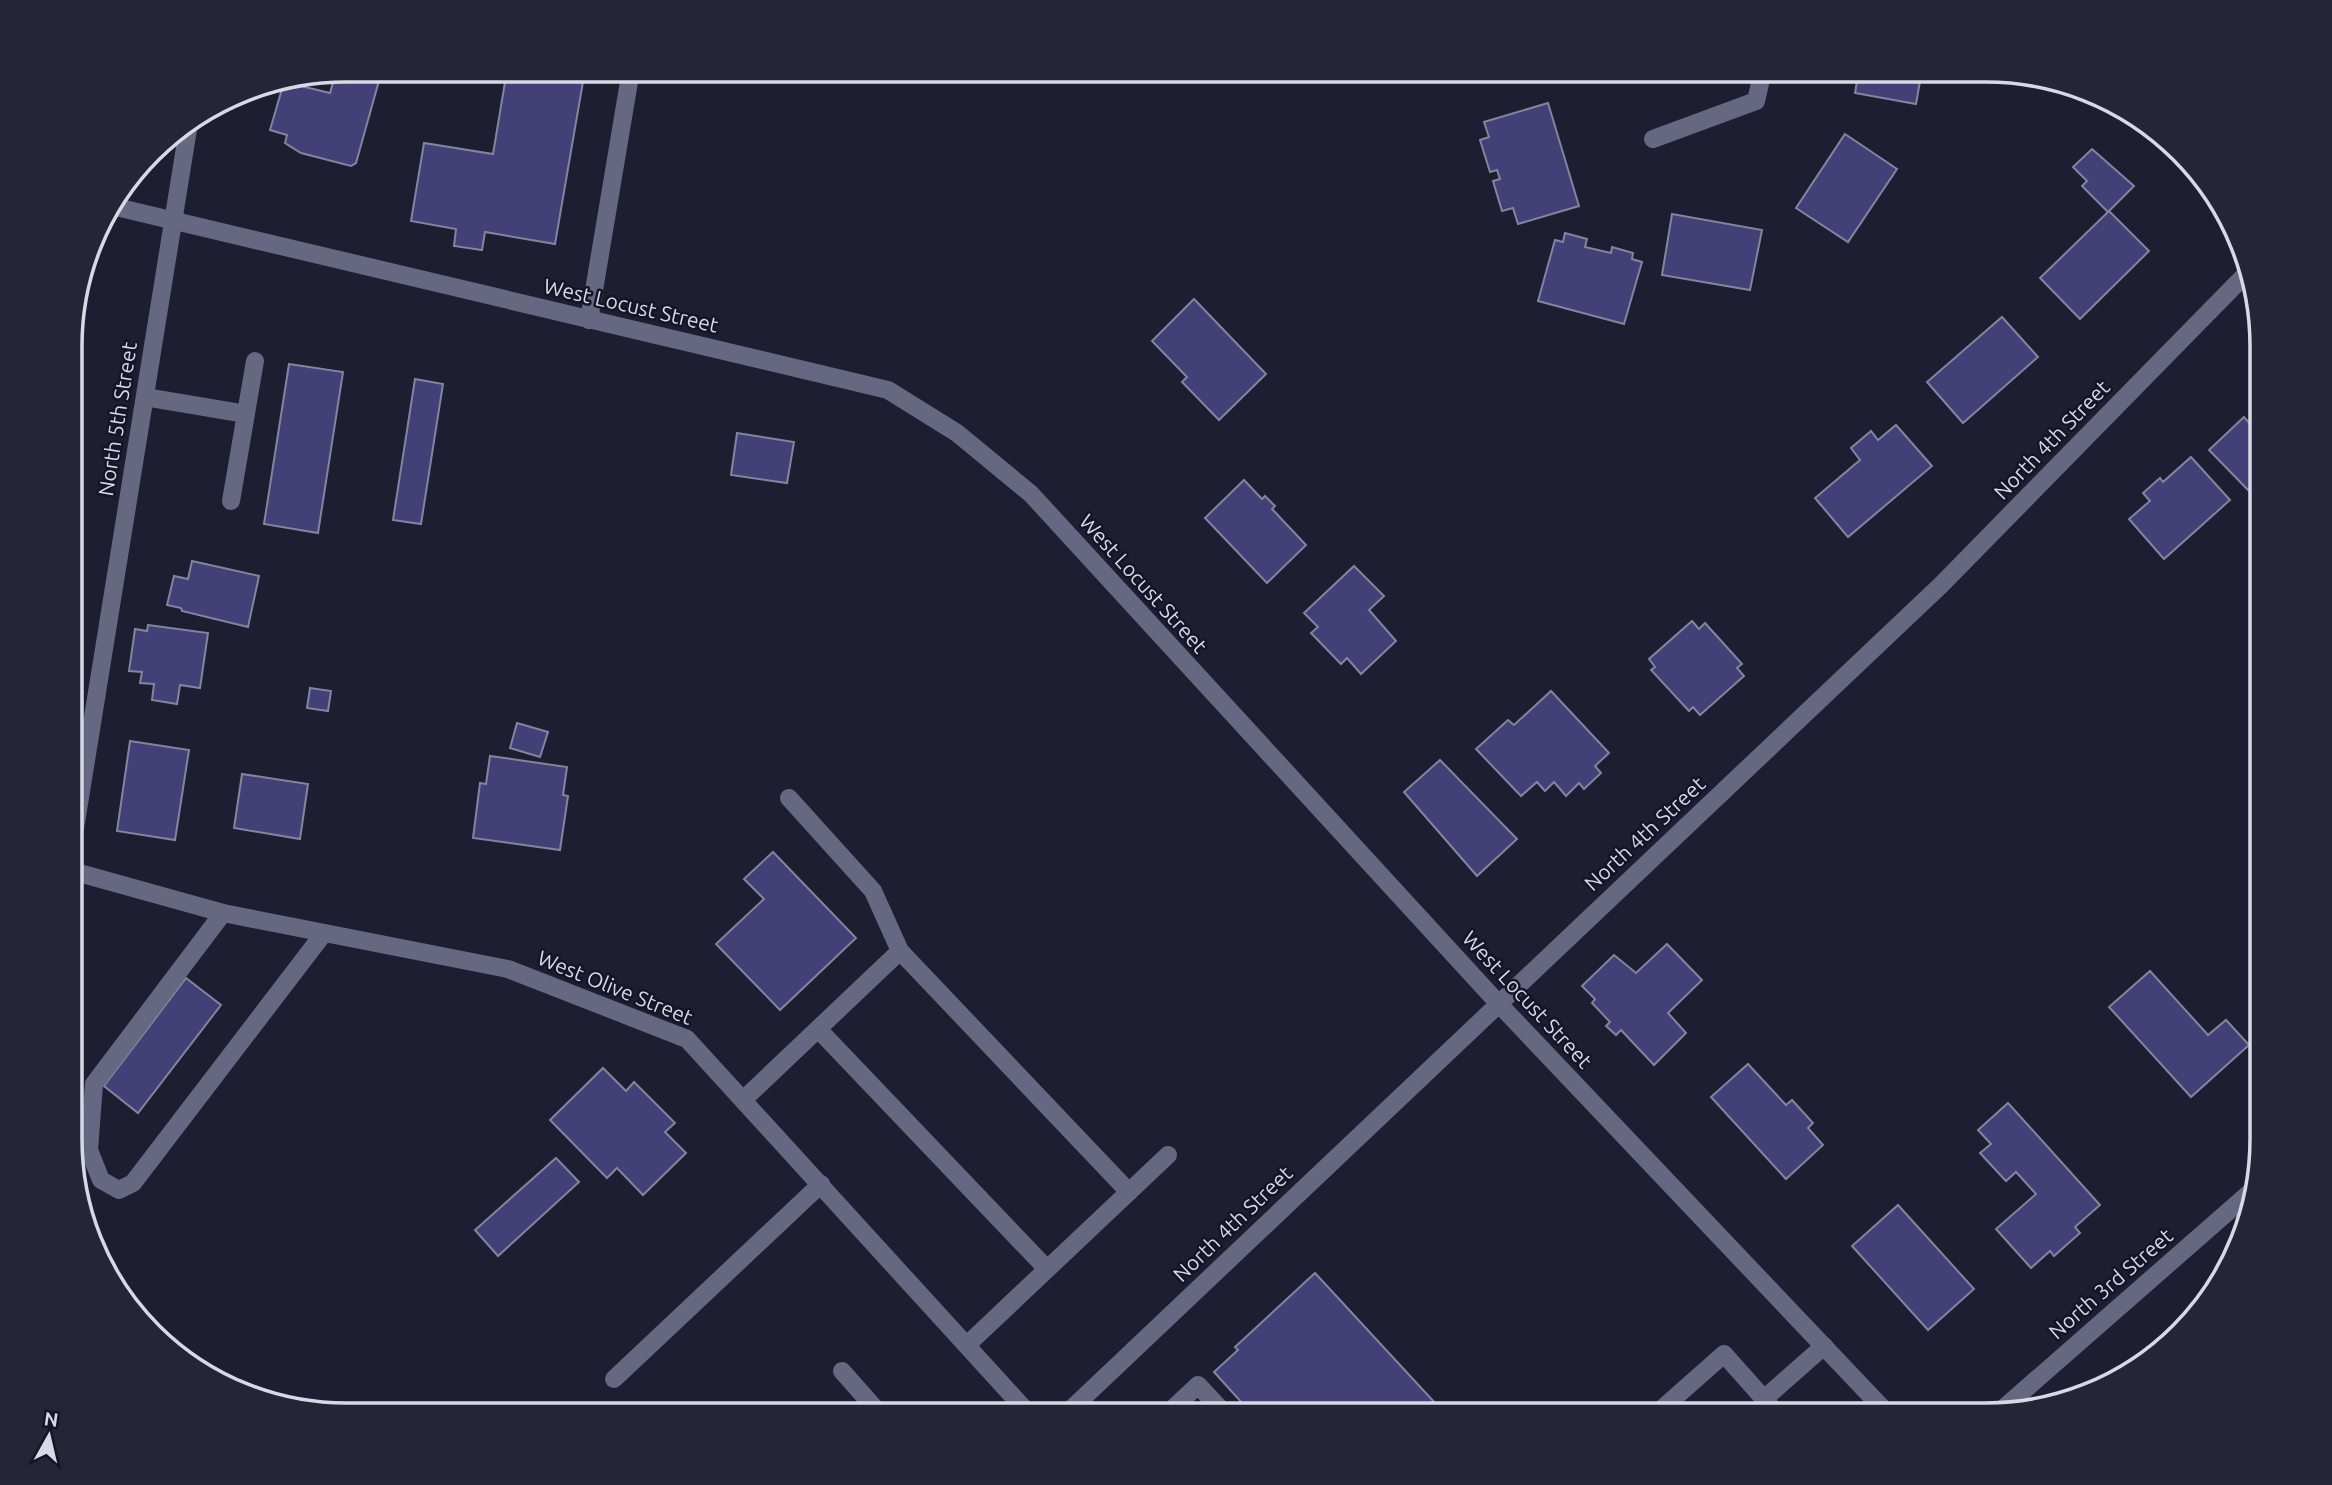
<svg xmlns="http://www.w3.org/2000/svg" width="2332" height="1485" viewBox="0 0 2332 1485" font-family="Ubuntu,sans-serif">
	<style>
		.building { fill: #424076; stroke: #83849e; stroke-width: 2 }
		.lines { fill: none; stroke-linecap: round; stroke-linejoin: round }
		.lane { stroke: #656880; stroke-width: 18 }
		.street { stroke: #656880; stroke-width: 18 }
		.secondary { stroke: #656880; stroke-width: 18 }
		.labels { text-anchor: middle; stroke-width: 5; stroke-linejoin: round; paint-order: stroke }
		.street-label { font-size: 21px; fill: #d7d9e7; stroke: #141528 }
		.rim { fill: none; stroke: #d7d9e7; stroke-width: 3.5 }
	</style>
	<rect width="100%" height="100%" fill="#1d1e32"/>
	<g class="building">
		<path d="M346,70H382L356,163L351,166L301,153L285,143L287,135L270,130L284,82L330,93L336,72Z"/>
		<path d="M507,70H585L555,244L485,232L482,250L454,246L456,229L411,221L424,143L493,154Z"/>
		<path d="M1859,70H1922L1916,104L1855,93Z"/>
		<path d="M1548,103L1579,206L1518,224L1513,208L1502,211L1493,181L1500,179L1497,170L1490,172L1480,140L1489,137L1484,122Z"/>
		<path d="M1845,134L1897,169L1848,242L1796,208Z"/>
		<path d="M2092,149L2134,186L2109,211L2149,251L2080,319L2040,278L2108,212L2082,186L2087,181L2073,167Z"/>
		<path d="M1672,214L1762,230L1750,290L1662,275Z"/>
		<path d="M1565,233L1587,239L1585,247L1611,253L1612,247L1633,253L1632,259L1642,262L1624,324L1538,301L1555,240L1563,242Z"/>
		<path d="M1194,299L1266,374L1219,420L1182,382L1187,377L1152,341Z"/>
		<path d="M2002,317L2038,357L1963,423L1927,382Z"/>
		<path d="M289,364L343,372L318,533L264,524Z"/>
		<path d="M415,379L443,384L421,524L393,520Z"/>
		<path d="M2261,413V482L2250,492L2209,450L2244,417L2250,424Z"/>
		<path d="M1896,425L1932,466L1848,537L1815,498L1860,460L1851,448L1871,431L1878,440Z"/>
		<path d="M737,433L794,442L787,483L731,475Z"/>
		<path d="M2191,457L2230,500L2164,559L2129,519L2150,501L2143,493L2160,478L2163,482Z"/>
		<path d="M1244,480L1262,499L1265,496L1275,506L1272,509L1306,545L1267,583L1205,518Z"/>
		<path d="M192,561L259,576L248,627L182,611L181,608L167,605L174,576L188,579Z"/>
		<path d="M1354,566L1384,596L1369,610L1396,641L1361,674L1347,658L1341,664L1311,633L1318,627L1304,613Z"/>
		<path d="M1692,621L1699,629L1705,623L1742,664L1737,668L1744,676L1700,715L1693,707L1689,711L1651,670L1655,667L1649,659Z"/>
		<path d="M148,625L208,633L200,688L180,685L177,704L152,700L154,684L140,683L142,672L129,671L135,629L147,631Z"/>
		<path d="M310,688L331,691L328,711L307,708Z"/>
		<path d="M1551,691L1609,753L1595,766L1601,773L1584,789L1579,783L1566,796L1554,782L1545,791L1537,782L1521,796L1476,749L1508,720L1514,725Z"/>
		<path d="M517,723L548,732L540,757L510,748Z"/>
		<path d="M130,741L189,750L175,840L117,831Z"/>
		<path d="M490,756L567,767L563,795L568,796L560,850L473,838L480,783L486,784Z"/>
		<path d="M1440,760L1517,839L1477,876L1404,792Z"/>
		<path d="M242,774L308,784L300,839L234,828Z"/>
		<path d="M773,852L856,938L780,1010L716,944L764,899L744,879Z"/>
		<path d="M1667,944L1702,980L1668,1013L1686,1033L1654,1065L1621,1030L1616,1035L1606,1026L1610,1022L1592,1003L1595,999L1582,986L1614,955L1636,973Z"/>
		<path d="M2150,971L2208,1035L2226,1020L2249,1045L2191,1097L2109,1007Z"/>
		<path d="M186,978L221,1005L138,1113L104,1086Z"/>
		<path d="M1748,1064L1786,1105L1792,1100L1813,1123L1808,1128L1823,1145L1786,1179L1711,1097Z"/>
		<path d="M603,1068L626,1091L634,1082L675,1123L665,1132L686,1153L643,1195L617,1168L607,1178L550,1120Z"/>
		<path d="M2008,1103L2100,1205L2075,1227L2080,1233L2054,1256L2050,1251L2031,1268L1996,1229L2036,1194L2016,1172L2006,1181L1980,1153L1991,1144L1978,1130Z"/>
		<path d="M556,1158L579,1182L498,1256L475,1230Z"/>
		<path d="M1898,1205L1974,1289L1928,1330L1852,1246Z"/>
		<path d="M1315,1273L1436,1404L1424,1415H1253L1214,1372L1238,1350L1235,1347Z"/>
	</g>
	<g class="lines">
		<g class="lane">
			<path d="M1653,139L1756,101L1763,70"/>
			<path d="M589,320L631,70"/>
			<path d="M145,397L246,414"/>
			<path d="M231,501L255,361"/>
			<path d="M789,798L873,891L900,951"/>
			<path d="M223,913L94,1084L89,1150L101,1180L119,1190L133,1183L324,933"/>
			<path d="M818,1029L1047,1269"/>
			<path d="M743,1100L900,951L1129,1192"/>
			<path d="M968,1344L1168,1155"/>
			<path d="M842,1371L881,1415"/>
			<path d="M1764,1399L1778,1415"/>
			<path d="M1166,1415L1198,1385L1226,1415"/>
			<path d="M1655,1415L1724,1354L1764,1399L1824,1346"/>
		</g>
		<g class="street">
			<path d="M72,847L189,123"/>
			<path d="M72,871L223,913L508,969L687,1039L1030,1415"/>
			<path d="M614,1379L821,1184"/>
			<path d="M1997,1414L2255,1188"/>
			<path d="M1065,1415L1941,585L2245,275"/>
		</g>
		<path class="secondary" d="M112,206L888,390L957,433L1031,494L1498,1003L1888,1414"/>
	</g>
	<g class="labels">
		<g class="street-label">
			<text transform="translate(631 306) rotate(13)" y="7">West Locust Street</text>
			<text transform="translate(118 419) rotate(-81)" y="7">North 5th Street</text>
			<text transform="translate(2052 440) rotate(-46)" y="7">North 4th Street</text>
			<text transform="translate(1143 584) rotate(48)" y="7">West Locust Street</text>
			<text transform="translate(1645 834) rotate(-43)" y="7">North 4th Street</text>
			<text transform="translate(615 988) rotate(22)" y="7">West Olive Street</text>
			<text transform="translate(1527 1000) rotate(47)" y="7">West Locust Street</text>
			<text transform="translate(1233 1224) rotate(-44)" y="7">North 4th Street</text>
			<text transform="translate(2111 1284) rotate(-41)" y="7">North 3rd Street</text>
		</g>
	</g>
	<path d="M0 0H2332V1485H0ZM346 82H1986A264 264 0 0 1 2250 346V1139A264 264 0 0 1 1986 1403H346A264 264 0 0 1 82 1139V346A264 264 0 0 1 346 82Z" fill="#242537" fill-rule="evenodd"/>
	<path class="rim" d="M346 82H1986A264 264 0 0 1 2250 346V1139A264 264 0 0 1 1986 1403H346A264 264 0 0 1 82 1139V346A264 264 0 0 1 346 82Z"/>
	<g transform="translate(49 1436) rotate(8)" stroke="#141528" stroke-width="5" paint-order="stroke">
	<path d="M0-5L12 26L0 18L-12 26Z" fill="#d7d9e7"/>
	<text y="-10" font-size="19" font-weight="bold" text-anchor="middle" fill="#d7d9e7">N</text>
	</g>
</svg>
